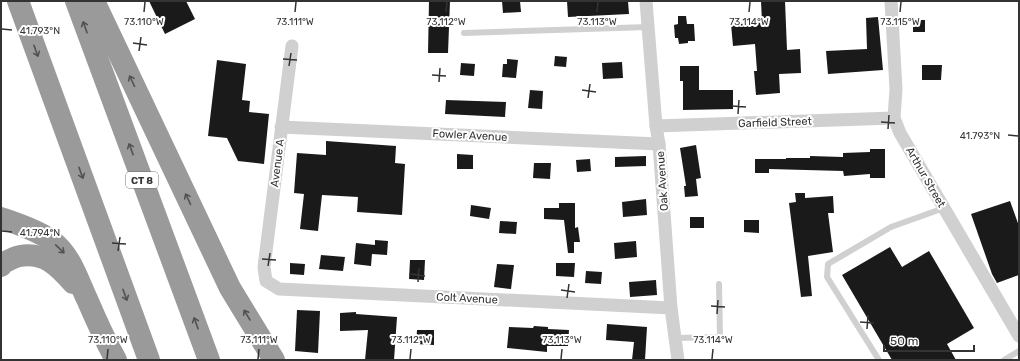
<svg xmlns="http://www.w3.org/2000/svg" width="1020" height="361" viewBox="0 0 1020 361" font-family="Rubik,sans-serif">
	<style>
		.building { fill: #1a1a1a }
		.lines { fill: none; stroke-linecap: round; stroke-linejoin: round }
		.service { stroke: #d0d0d0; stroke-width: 6 }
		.minor { stroke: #d0d0d0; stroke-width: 13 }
		.motorway { stroke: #9a9a9a; stroke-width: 22 }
		.oneway { stroke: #525252 }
		.ticks { fill: none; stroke: #333; stroke-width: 1.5 }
		.labels { text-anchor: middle; stroke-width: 4; stroke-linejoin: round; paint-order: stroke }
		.shield { fill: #fff; stroke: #707070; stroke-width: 1 }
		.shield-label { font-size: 10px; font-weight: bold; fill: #333 }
		.street-label { font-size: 11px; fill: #333; stroke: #fff }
		.ticks-label { font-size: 10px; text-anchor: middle; fill: #333; stroke: #fff; stroke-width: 4; stroke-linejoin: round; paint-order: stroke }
	</style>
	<rect width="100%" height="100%" fill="#fff"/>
	<g class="building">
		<path d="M149,1H186L195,19L165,34Z"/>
		<path d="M429,1H450L448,53H428Z"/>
		<path d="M502,1H520L521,12L503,13Z"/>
		<path d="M567,1H628L629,14L568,17Z"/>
		<path d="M761,1H785L787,50L800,49L801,73L779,74L780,93L756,95L754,71H757L755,44L733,46L731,24L762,22Z"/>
		<path d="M678,16H686L687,24H694L695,41H688V43L679,44L678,38H675L674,25L678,24Z"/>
		<path d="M878,17L883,70L828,74L826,51L867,49L866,18Z"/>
		<rect x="913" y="20" width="12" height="12"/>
		<path d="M555,56L567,57L566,67L554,66Z"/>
		<path d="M507,59L518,60L516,78L502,77L503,64H507Z"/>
		<path d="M217,60L246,64L242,100L250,101L249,112L269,114L264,164L238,161L227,138L208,136Z"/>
		<path d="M622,62L623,78L603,79L602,63Z"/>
		<path d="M461,63L475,64L474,76L460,75Z"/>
		<path d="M922,65H942L941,80H922Z"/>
		<path d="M680,66H699V90H733V109L683,110V81H680Z"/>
		<path d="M530,90L543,91L542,109L528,108Z"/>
		<path d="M446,100L506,102L505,117L445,114Z"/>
		<path d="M326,141L396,146L395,163L405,164L402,215L357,212L358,197L322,195L318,231L300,229L304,194L294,193L297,153L326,155Z"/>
		<path d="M696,145L701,178L696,179L698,196L685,197L684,186H686L680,148Z"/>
		<path d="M870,149H885V178H870V174L844,176L843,171L769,169V173H755V159H786V158H810V156L843,157V153L870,152Z"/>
		<path d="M457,154L473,155V169H457Z"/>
		<path d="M646,156V166L615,167V157Z"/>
		<path d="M590,159L591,171L577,172L576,160Z"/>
		<path d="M534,163H551L550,179L533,178Z"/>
		<path d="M795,193H805V198L833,196L834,213H828L833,252L808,256L812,296L801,297L789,203L796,202Z"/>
		<path d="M646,199L647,215L623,217L622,202Z"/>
		<path d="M1010,201L1019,226V275L997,283L992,274L971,214Z"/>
		<path d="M559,203H575V228L578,227L580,242H574V253H568L564,220L544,219V208H559Z"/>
		<path d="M471,205L491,208L489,219L470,216Z"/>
		<rect x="690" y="217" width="14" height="11"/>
		<path d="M744,220H759V233L744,232Z"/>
		<path d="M500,221L517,222L516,234L499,233Z"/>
		<path d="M375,240L388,241L387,255L372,254L371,266L354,264L356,243L375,245Z"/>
		<path d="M636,241L637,257L615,259L614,243Z"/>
		<path d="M890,247L902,267L929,251L974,328L947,344L956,360H892L842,275Z"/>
		<path d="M321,255L345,257L343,271L319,269Z"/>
		<path d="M410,260H425L424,280L409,279Z"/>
		<path d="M290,263L305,264L304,275L290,274Z"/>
		<path d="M556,263H575L574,277L556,276Z"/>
		<path d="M497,264L514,265L511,289L494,287Z"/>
		<path d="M586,271L602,272L601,284L585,283Z"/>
		<path d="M656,280L657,295L630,297L629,282Z"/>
		<path d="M297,310L320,311L318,353L295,351Z"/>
		<path d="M356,312V314L397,317L394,360H365L368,330L340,331V313Z"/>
		<path d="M607,324L647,327L645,360H632L634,342L606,340Z"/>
		<path d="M534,326L548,327V329L569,330L568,346H547V352L507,348L509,327L533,328Z"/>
		<path d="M417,330H434V345L416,344Z"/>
	</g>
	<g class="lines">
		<g class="service">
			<path d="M464,33L648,27"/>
			<path d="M675,338L720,337L719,284"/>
			<path d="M879,360L827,277L828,264L891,227L944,208"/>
			<path d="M1004,360L1019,351"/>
		</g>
		<g class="minor">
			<path d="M646,1L656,126L659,144L671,308L678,360"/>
			<path d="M891,1L896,89L894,118L900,133L1019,336"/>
			<path d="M292,46L264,267L266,281L279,289L671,308"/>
			<path d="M656,126L894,118"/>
			<path d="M281,127L659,144"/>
		</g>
		<g class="motorway">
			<path d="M18,1L149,360"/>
			<path d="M76,1L209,360"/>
			<path d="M94,1L230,288L274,360"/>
			<path d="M1,218C18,224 36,230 51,240C71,255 77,278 87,299C96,320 105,340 116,360"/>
			<path d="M1,266L3,263C8,261 14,257 20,256C45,252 58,266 73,283"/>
		</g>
	</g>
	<defs><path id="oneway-shaft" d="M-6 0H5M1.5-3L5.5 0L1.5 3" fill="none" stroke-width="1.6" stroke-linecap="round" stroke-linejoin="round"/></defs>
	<g class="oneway">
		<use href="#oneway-shaft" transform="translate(85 27) rotate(-110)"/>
		<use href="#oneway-shaft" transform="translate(36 51) rotate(70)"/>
		<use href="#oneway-shaft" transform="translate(132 81) rotate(-115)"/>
		<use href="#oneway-shaft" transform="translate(131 149) rotate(-110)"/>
		<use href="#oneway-shaft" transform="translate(81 173) rotate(70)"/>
		<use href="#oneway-shaft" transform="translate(188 199) rotate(-115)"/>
		<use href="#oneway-shaft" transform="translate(60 249) rotate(44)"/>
		<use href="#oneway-shaft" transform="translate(125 295) rotate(70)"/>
		<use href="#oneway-shaft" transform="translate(247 315) rotate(-121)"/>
		<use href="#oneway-shaft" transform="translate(196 323) rotate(-110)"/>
	</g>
	<path class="ticks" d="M144,12L145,2M295,12L296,2M446,12L447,2M597,12L598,2M749,12L750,2M900,12L901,2M2,29L12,30M133,43L147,45M139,51L141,37M283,59L297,60M289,66L291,53M432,75L446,76M439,82L440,68M582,90L596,92M588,98L590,84M732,106L746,107M738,114L739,100M881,122L895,123M888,129L889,115M1008,135L1018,136M2,231L12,232M112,243L126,244M118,251L120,237M262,259L276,260M268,266L270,253M411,274L425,276M418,282L419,268M561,290L575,292M567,298L569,284M711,306L725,307M717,314L718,300M860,322L874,323M867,329L868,315M107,359L108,349M258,359L259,349M410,359L411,349M561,359L562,349M712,359L713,349"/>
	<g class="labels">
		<rect class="shield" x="126" y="172" width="32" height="16" rx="3"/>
		<g class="shield-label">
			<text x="142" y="184">CT 8</text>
		</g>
		<g class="street-label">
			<text transform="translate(775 122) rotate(-2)" y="4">Garfield Street</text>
			<text transform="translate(470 135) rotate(3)" y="4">Fowler Avenue</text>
			<text transform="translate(277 163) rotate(-83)" y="4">Avenue A</text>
			<text transform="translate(926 177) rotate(60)" y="4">Arthur Street</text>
			<text transform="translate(662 181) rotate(-94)" y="4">Oak Avenue</text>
			<text transform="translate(467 298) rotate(3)" y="4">Colt Avenue</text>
		</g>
	</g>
	<g class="ticks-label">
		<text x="144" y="25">73.110°W</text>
		<text x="295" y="25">73.111°W</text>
		<text x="446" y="25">73.112°W</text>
		<text x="597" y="25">73.113°W</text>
		<text x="749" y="25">73.114°W</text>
		<text x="900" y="25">73.115°W</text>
		<text x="40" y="34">41.793°N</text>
		<text x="980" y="139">41.793°N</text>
		<text x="40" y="236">41.794°N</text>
		<text x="108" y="343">73.110°W</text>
		<text x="259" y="343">73.111°W</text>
		<text x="411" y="343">73.112°W</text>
		<text x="562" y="343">73.113°W</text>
		<text x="713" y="343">73.114°W</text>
	</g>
	<rect width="1020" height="361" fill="none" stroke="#333333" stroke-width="4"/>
	<path d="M884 345v6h90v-6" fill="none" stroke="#333333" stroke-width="2"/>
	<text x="890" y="345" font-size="12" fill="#333333" stroke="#ffffff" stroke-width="3" paint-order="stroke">50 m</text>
</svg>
